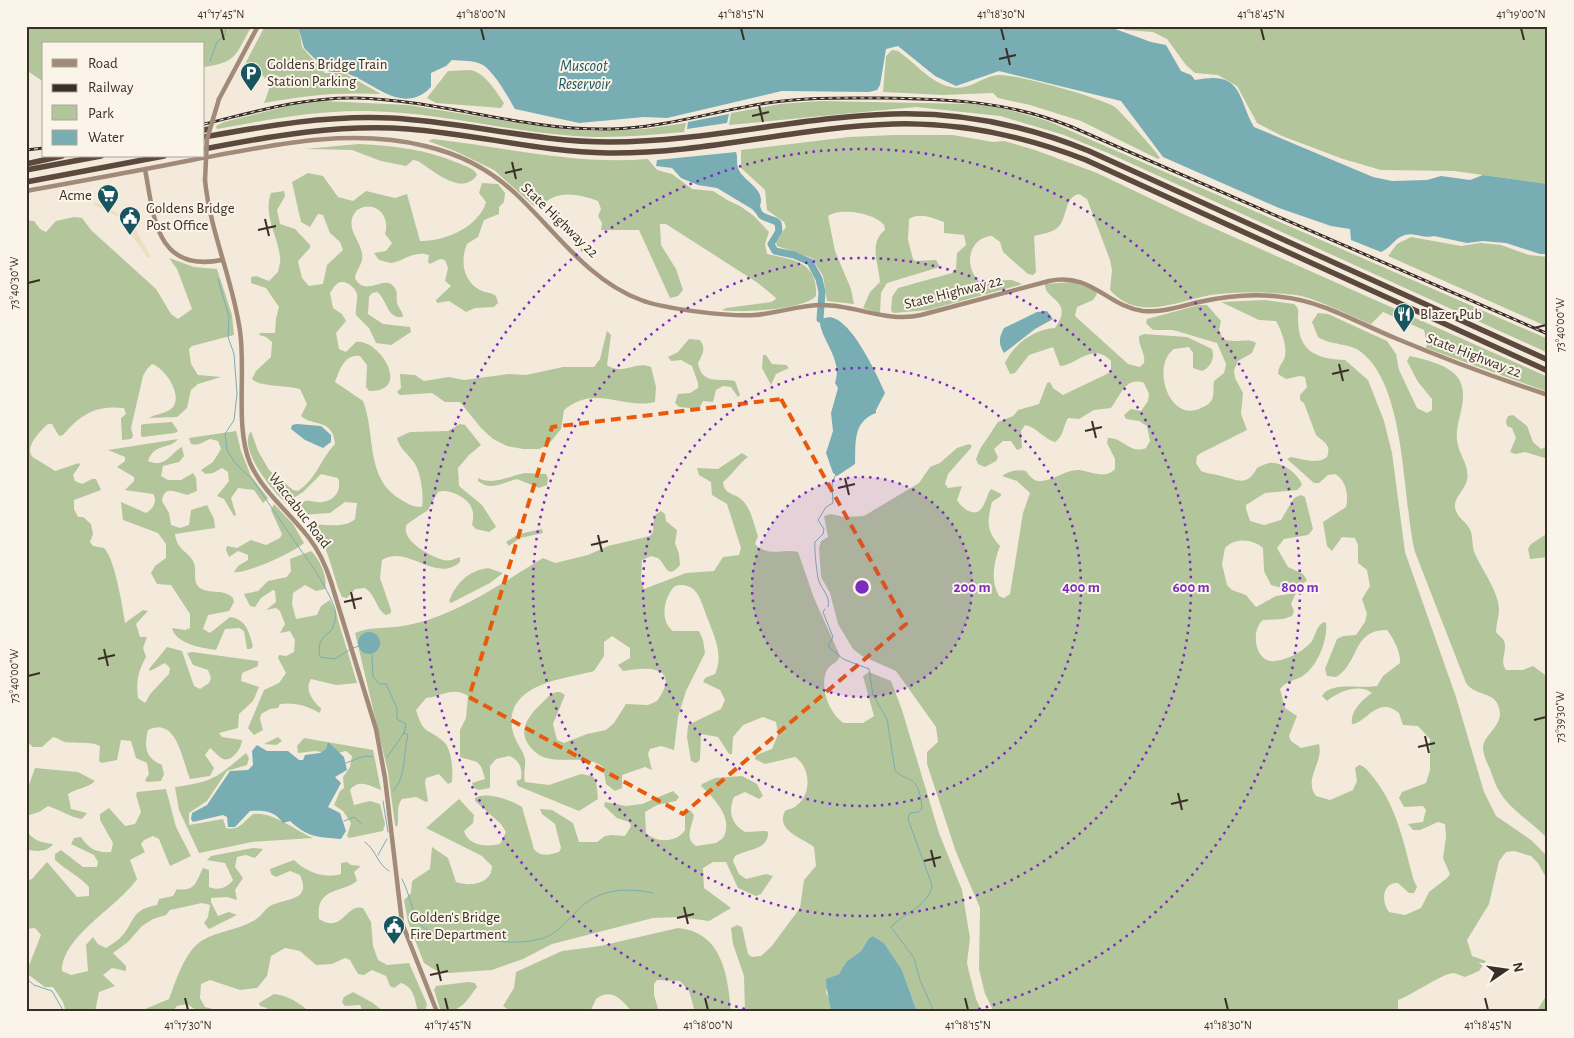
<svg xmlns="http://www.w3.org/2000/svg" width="1574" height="1038" viewBox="0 0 1574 1038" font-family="'Alegreya Sans',sans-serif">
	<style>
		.green { fill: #b3c59a }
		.plaza { fill: #edddc1 }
		.water { fill: #78adb4 }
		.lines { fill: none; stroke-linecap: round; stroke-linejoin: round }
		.stream { stroke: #78adb4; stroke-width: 1 }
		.river { stroke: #78adb4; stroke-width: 7 }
		.secondary { stroke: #a18a77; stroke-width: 4.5 }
		.motorway { stroke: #5b493e; stroke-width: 5.5 }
		.rail-casing { stroke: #392e28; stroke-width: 3 }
		.rail { stroke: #fbf4e9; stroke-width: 1; stroke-dasharray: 4; stroke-linecap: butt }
		.secondary-bridge { stroke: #a18a77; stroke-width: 4.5 }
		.marked { fill: none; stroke: #e8590c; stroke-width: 4; stroke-dasharray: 10 6; stroke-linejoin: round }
		.ticks { fill: none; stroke: #392e28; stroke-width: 2 }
		.ring { fill: none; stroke: #7b2cbf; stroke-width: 2.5; stroke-dasharray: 2.5 5 }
		.labels { text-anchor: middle; stroke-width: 4; stroke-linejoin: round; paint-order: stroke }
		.poi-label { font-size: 15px; fill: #392e28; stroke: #fbf4e9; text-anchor: start }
		.street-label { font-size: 15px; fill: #392e28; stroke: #fbf4e9 }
		.water-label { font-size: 16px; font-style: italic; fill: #19555e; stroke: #fbf4e9 }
		.centre { fill: #7b2cbf; stroke: #fbf4e9; stroke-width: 2.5 }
		.ring-label { font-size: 15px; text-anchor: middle; font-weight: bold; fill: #7b2cbf; stroke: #fbf4e9; stroke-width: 4; stroke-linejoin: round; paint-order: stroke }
		.neatline { fill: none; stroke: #392e28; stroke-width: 2 }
		.ticks-label { font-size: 12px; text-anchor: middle; fill: #392e28 }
	</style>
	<rect width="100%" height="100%" fill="#f4eadc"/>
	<g class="green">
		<path d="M26,26H252C235,54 239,62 204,67V44H44V82L26,70Z"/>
		<path d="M265,26H294L299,29L302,47L325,73H344L381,94C338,92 307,95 264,103L271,84L255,68L245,64Z"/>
		<path d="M1121,26H1548V184L1454,171L1381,170L1343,159L1282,136L1257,123L1237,86L1218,75L1195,73L1186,65L1167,39L1153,32L1125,30Z"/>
		<path d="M892,50L898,51C914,62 928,80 947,86C969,93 979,77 998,75C1013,73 1102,98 1115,107C1120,111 1158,153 1160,158L1158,159L1081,121L1030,105L998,98L993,93L943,95L883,92L886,56Z"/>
		<path d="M471,70C486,74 495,90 504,103L501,108L436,103L427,98L448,71Z"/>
		<path d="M324,101L408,105L519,123L591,131L644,129L686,123L684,132C647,135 611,139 574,136C505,131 437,112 367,111C316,110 267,120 217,129L216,126L224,122L292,105Z"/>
		<path d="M820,101L971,104L999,107L1048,121L1548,339V353L1108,153L1064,135L1000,116L916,107L729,125L731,113L780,104Z"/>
		<path d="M893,135H953L993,142L1004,141L1035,150L1097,173L1200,222L1548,377V392L1426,348L1427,343L1424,330L1383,312L1371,324C1350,316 1316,298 1296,295C1271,292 1244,292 1219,294C1183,297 1141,325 1110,290L1112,270L1110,260L1087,199L1079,194C1063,197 1068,221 1056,229C1050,233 1041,234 1034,236L1036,272L1033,275L1028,274L1003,252L1000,242L992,236C969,237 963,266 979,281L1012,280L1022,284L1020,285L928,310L894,313L891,311L892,297L898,288L952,273L956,269L957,253L966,245L964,235L944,233V222C932,218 920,212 909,219L908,240L913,259L915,261L936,260L940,267L887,283L881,293L880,313L863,308L870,292L880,282C879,265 868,243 885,230L884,225C875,213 840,207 828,216L835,251L851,289L854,304L827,301L823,276L812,258L777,246L776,242L786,227L784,222L767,210L765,190L741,168V150L849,137Z"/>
		<path d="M433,139C504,147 575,165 648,159L657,170L672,174L692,189L713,191L729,201L740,206L754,216L769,232L765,244L767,254C793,260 818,261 816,296C804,310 740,313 722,310L726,308L771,302L776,299L775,297L758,283L666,224H660L661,245L676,269L683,290L678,296L670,298L639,230H601L602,223L598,216L601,209L598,201C584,196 567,191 552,198C546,201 541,206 534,206L494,170L455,151L428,141Z"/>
		<path d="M359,144C394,146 425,149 458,163C465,166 474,168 477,175C462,197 434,171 418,161L413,160L406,166L381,161L352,150L305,149Z"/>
		<path d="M308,173L323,176L338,197L353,201L366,191L395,198L407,194L420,241C444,242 479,227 486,202L479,193L482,183L498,184L505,193L504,202L499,207V214L484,220L478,237L467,244C460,261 463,281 480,290C486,293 491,292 496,296L498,303L494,307L475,308L466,312L449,301L437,303L436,300L451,286L445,281L448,268L445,260L440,259L430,264L428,262L429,255C414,250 404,261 391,263L379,260L374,253L386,251L392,243L385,234C391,216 375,199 357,210C343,226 359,238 362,253C364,264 356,269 355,278C366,299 385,272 395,288C398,293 396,298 397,303C399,309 403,312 403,317C386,319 388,300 377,292L372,293L369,297L368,314L383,324L410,327L411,332L391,345L376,343L369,328L356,315C355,308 358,301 357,294C355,287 345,279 338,283C335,285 332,290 330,293L333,308L342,314L346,321L336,333L339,349L346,352L356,342C379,338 413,392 369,391L366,387L367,365L360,356C344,354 340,370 335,382L363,401C376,434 365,478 400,499C407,504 414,507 422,507C424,496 421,470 413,461C407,453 399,448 397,438L410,432L448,431L460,424L465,425L481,445L469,455L458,468L459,486L482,505L495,525L496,527L489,532L476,529L472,525C473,520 474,514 472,509C469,498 448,488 438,492L428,510L407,524C399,540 431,557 444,560C451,562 455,558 460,557V562C435,584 408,544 382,560L380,578L391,610V613L386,615C377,611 376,595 365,588L355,589L347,598L342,597C331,575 330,540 307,526V524C322,523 343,530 355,519L357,503L345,502L330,513L301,515L297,512V508L305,501C311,500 317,503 322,502C336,500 342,489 338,478L321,474L303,492L286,503C273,492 237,448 251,431L258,451L269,470L293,490L298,491C317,478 320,460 335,444C333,418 313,427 301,416L307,404L300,389C287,385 259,387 252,379L256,371L271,357L272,342L266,337L259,335L260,333H275L276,319L279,307L266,288L251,283V277L256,276L269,281L278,272C279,267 281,261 280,256C277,234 263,215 271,193L284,191L285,196L277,210L280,224L295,229L310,245V248L298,261L302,278L309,286L323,284L327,265L343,250L340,242L330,233L323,215L318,214L310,227L301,222L292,182Z"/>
		<path d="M74,217L82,218L91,230L156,289L171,314L178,319L192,309L177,269L169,258L194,267L217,269L232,315L234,335L192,346L189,349L191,364L198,375L221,377L198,384L191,390L187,408L177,417L149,418C155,414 164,414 171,409C185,397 165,368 152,364L147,369L143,376L131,428L133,436L131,439L122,440L121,418L126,414L124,408C95,405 80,415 63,435L59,436L52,424H48C41,430 22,449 34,458C41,462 48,466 55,471L79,463L80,465L73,475L75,481L82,484L92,479H96L101,490L74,500V509L78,517H83L91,524L93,534L90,542L93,546L104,548C115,559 122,605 125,623L143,610L148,611L136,624L140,637H147L143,648L146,657C138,671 136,682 138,698L145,703L151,693L169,674L170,668L165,663L150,671L149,669L167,647L182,651L194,686L200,689L209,683L211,678L208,670L193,665L187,653L192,652L258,661V666L242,673L241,681L259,687L253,701L239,714L238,728L219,733L222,737L242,740C242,747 233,762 223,759C219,757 214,751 210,748L205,755L214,768L210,776L190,779C182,760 177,716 148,730C144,747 145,758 162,765L164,774L161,781L147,782L145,780L149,774L147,763L136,758L131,741L121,740L117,760L102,763L99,761L100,746C91,741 76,744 65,742C61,741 58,738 53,737L42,747H33L26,741V220L34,221L40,229L46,232L56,221Z"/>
		<path d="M1411,237L1461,246L1481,243L1501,245L1529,255L1548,257V327L1388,256L1397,244Z"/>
		<path d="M1073,282L1093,289L1097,294L1093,300L1077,307L1075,316L1128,364L1140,367L1144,363C1146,353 1138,346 1139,336L1144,334L1187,337L1212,349C1215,358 1211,367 1202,371L1193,368V353L1189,347L1174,349C1150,366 1170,426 1203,407C1208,405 1212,402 1213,396C1214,391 1213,386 1214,381L1224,373L1226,364L1217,343L1173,330H1153L1146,323L1147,319L1199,305H1207L1221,321L1219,330L1223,339C1235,344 1249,337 1256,343L1252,353L1238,361L1234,370L1235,378L1243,393L1241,414L1247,430L1201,453L1197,456L1196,463L1201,471C1208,474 1214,474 1221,476C1238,480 1247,487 1257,468C1260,466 1265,464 1269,463C1281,461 1299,474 1302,485L1297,490L1265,493L1246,505V509L1250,521L1264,525L1281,520L1294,498L1301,495L1305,497L1313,529L1308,535L1284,539L1277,548L1288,567L1303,574L1307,580C1300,589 1281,589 1271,585L1264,571L1263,548C1253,539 1235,537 1225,548L1222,564L1227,585L1232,590L1246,595L1256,607L1276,596L1296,593L1291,604L1294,611L1292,616L1283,619L1263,620C1250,630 1255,664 1275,661C1288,660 1304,651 1312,641C1316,634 1317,625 1324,622L1326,623C1328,640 1317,668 1301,677C1293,681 1285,682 1280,689L1285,708L1297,716L1289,736L1291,741L1301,748L1319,744C1324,762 1303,779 1316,796L1330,800L1353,790L1357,781L1355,768L1359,765C1365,766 1369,772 1373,777C1398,808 1404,845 1414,881L1417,887L1414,893H1409L1398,883C1382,882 1381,902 1389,912L1405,915L1421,908L1429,892L1447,878L1450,874L1443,858L1446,837L1445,824L1438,822L1420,830H1413L1408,824L1423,822L1426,810L1423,806L1404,807L1399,798L1402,792L1426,783L1430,770V739L1418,726L1403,725L1399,713C1377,695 1366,724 1352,724C1350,711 1363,699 1372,693C1359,683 1338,692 1327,701L1322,696C1330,681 1362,689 1377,686L1383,676L1400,663C1401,652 1393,638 1387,630C1352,629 1360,663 1336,677L1327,676L1325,669L1337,639L1343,636L1356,635L1365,622L1367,614L1362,599L1370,586L1367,570L1358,563V545L1355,538L1342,537L1332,551L1327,546L1323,522L1346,507C1349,495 1346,480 1335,474L1328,475L1319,483H1314L1287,459L1291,457C1304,459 1316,465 1327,457C1332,444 1323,442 1316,435L1304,403L1300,400V395L1307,387L1305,377L1300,376L1286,379L1278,374C1278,366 1284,362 1285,356C1287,344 1281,330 1276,321L1259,320L1221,302L1265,300L1294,304C1300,309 1298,312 1298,319C1298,351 1316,359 1345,360L1368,380L1384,421L1392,453L1405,552L1456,697L1484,792L1496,816L1531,840L1548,857V881L1538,863L1531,856L1514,851L1506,852L1499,861L1489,904L1467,940L1472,956L1486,961L1479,971L1465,977C1461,976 1458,974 1454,973C1443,973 1412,995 1398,1000V1012H994L985,994L979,969L980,908L956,852L927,764V752L938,742L936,727L896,671L862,656L853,649L838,624L830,593L821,577L819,548L821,541L828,537L824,516L831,514L844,517L864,516L919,483L930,467L940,463L957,448L969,444L972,446L970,449L948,474L945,484L948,488L962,486L957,500C960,505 964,509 969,511C984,518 985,497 991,489L1001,494V496L992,502C987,521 986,531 1000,546C994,562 990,580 999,596L1004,598L1010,594L1023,513L1030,493L1017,481L1002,476C1008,471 1019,469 1026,471C1030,477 1034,482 1042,481C1054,480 1067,469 1079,470C1090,471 1105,480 1115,469V459L1107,443L1108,438C1123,437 1130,455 1146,448L1150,441L1147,426L1139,421L1126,419L1124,415L1131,409L1141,411L1148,401L1149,394L1144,383C1125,376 1120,397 1111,408L1094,410L1079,419L1068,418C1063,426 1064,436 1055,442C1043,439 1037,427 1025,425L1021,431L1022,448L1017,450L1011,441H1003L994,449L998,457L996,461L985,467L978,464L976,459L980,449L998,422L1013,416L1018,410L1039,404L1047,383L1050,382L1053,388L1063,395L1111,372V361C1093,341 1075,366 1060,366L1053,347L1029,355L1015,373L1010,374L1005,363C1014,344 1034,329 1055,328C1075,300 1044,300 1045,284Z"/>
		<path d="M1318,313L1328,314L1387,341L1396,354L1399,370L1417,408L1427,413L1432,410V399L1418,382L1407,361L1410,356C1426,360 1452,365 1460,381C1469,401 1455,420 1457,440C1458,454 1470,465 1467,480C1465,490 1454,497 1455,507C1456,518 1468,522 1471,532C1473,539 1472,548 1475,554C1482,570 1499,592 1499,610C1499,617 1496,624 1496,632C1498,635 1503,638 1504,641C1508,651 1499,660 1506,670H1523L1533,666L1548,677V839C1533,823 1513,812 1501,794C1496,787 1493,778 1490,769C1487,763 1483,754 1483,748C1484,732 1508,725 1497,703C1491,692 1474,695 1466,683L1415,552C1402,500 1407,387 1361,352C1348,342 1331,346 1318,337L1312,322Z"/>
		<path d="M607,331L611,335L607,365C622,376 637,360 651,367L656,387L655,402C622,410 596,384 564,410L561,429L548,445L539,449H523L507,446L493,439L481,428L460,402H445L432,393L400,395L397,392L401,388L400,374L415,375L424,381L449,377L464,380L509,374L526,375L563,367H594L600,359Z"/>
		<path d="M689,339L700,340C706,348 703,354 698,363C702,385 718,378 735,381L740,395L738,397L731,387L723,386L716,390L713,402L703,401L699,409L679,407L675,403L678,394L690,393L698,388V383L692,366L681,360L671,361L668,357L678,352Z"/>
		<path d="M763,355H766L772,364L786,365L789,368L776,374L771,385L762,368Z"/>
		<path d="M1513,415L1527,426L1533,442L1541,449L1548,446V459L1525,452L1515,454L1510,452L1516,438L1512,428L1507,426L1506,421L1508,416Z"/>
		<path d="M172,422L178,431L175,433L143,437L141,436V425L144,424Z"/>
		<path d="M236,431L241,451L251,476L268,498L263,503L254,490L238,488L231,498L236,515L234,516L224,499L217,496L229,481L228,472L222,468L213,473L205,474L201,470L213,462L221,449L218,441L210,439C202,442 200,446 191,444L189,438Z"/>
		<path d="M178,439C170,450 155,442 148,461C166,469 171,452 182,447L184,456L179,462L163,466L161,476L168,480H181L193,473L196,478L197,491L187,495C175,492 164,485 162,501L169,513L171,525L180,528L189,525L191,510L207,505L214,519L215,528L175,534C177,551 189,551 194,563C197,571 192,583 200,588C212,595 223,588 233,598L234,602L229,611L208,615L203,629L210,633L230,617C246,619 249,632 253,646L251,649H247L244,631L239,628L225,629L216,650C202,648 176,644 172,628L185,630L190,628V614L171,585L157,584L151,573L155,566L166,558V544L158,533L123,520L121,502L146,513C153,509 158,501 153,494L125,490L134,481V477L117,467L125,461V457L108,450Z"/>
		<path d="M742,453L748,457C738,464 733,474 723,482C724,495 735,493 742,500C751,508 754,525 758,536L755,544C769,558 782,548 798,552L814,598L840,656C838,663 830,664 827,670C819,686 829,714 844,723H863L874,716L863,676L869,672L891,681L902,710L939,833L962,890L970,938L967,963L969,972L976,999L982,1012H917L902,970L884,943L873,936L869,938L861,951L846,962L839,974L829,978L826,993L830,1000L831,1012H745L744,976L733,944L731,928L737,925L742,927L748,954L752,957L761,956L771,947L800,908L804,880L816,866L814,847C803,838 775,831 785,811C788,809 793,809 796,806C812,795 811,767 795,757L765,764L755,759L756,755L772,749L778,734L776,722L763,717L743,725L733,737L732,754H729L718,737L701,734L700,760L696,763L691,761L687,737L688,725L721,709L725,700L720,690L703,682L705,678L715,674C724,654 714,636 707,617C703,608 701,596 693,589C688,585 681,584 675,586C664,596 659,621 673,631H699L703,640L705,653L686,691L678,717L674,750L661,746L650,749L648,754L652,770L645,767L622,775V788L615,791L606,784L603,767C583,751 553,769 534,751C515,733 527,717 542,703C548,697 552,691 560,692L565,695L553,724L557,740L564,743L587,734L606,730L614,723L626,704L648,705L657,701C682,666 648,666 623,671L618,665L630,658V648L612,636L604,642V656L594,671C565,679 506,683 512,728C514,741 524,751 525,759C526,767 523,774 525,782L549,785L581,774L592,776L596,780L598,799L579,811L518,786L516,781L521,779C523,769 519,759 509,756L496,759L490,766V788L479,790L474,788L472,783L485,779C480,758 477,763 460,757V730L466,718L468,696C454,686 441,697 426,698L416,710C424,736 427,727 443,741C452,748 453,771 452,782L448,784L439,774L426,778L425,783L428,801L426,802L416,797L402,799C395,808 400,818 397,827L395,825L388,772L355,633C371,626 391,629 408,625C457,615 500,584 543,558L555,563L588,555L608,546L650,536L653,532L654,516L661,511L665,514L666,521L677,530L675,543L679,554L680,565C667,581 666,564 658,558L651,556L642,560L641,580L644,589L686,573L714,571L723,557L739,555L741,548L727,504L712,495L711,482L699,475L697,468L718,469Z"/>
		<path d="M525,473L546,474L548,478L547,485L539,488L517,479C503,482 492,492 478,481V478C493,486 509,476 525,473Z"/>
		<path d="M274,504L293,524L304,543C295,552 246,574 234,572L238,566L248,560V555L238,551L229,557L226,550L227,546L237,548L251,540L266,545L280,538L282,534L271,510Z"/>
		<path d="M1548,523V557L1530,559L1528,549L1531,544L1545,535Z"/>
		<path d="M542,529L543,533L520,538L509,546L506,542L519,534Z"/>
		<path d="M311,551C320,559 328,578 325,589L316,591L305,585L293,593L292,604L296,619L317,615L321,606L330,600L335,610L357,683L336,685L311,679C304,689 313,702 321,708L320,713C307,706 295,702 280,704L278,708L270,709L261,714L260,719L263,730L254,735L248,728L264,690L279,683L286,673L278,658L279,655L286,656L294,652L295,640L290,631L280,633L285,624L280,611L276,608L266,610L276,602L275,591L273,590L261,598L255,607L250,606L244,594L258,591L268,581L287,577L291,571L290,559Z"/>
		<path d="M488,568L503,573L490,583L451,603L449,601C456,583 468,571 488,568Z"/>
		<path d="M278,737L282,741L276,745L264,744Z"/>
		<path d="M304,738L373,750L381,790C370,786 359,778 350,790L354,805L370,801L380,804L385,824L383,831L349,838L347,836L351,823L343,811L334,805L340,791L344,788L343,777L350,767L352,756L346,751L334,754L315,751L298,753L297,746Z"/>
		<path d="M246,753L249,758L247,765L227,771L207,801L189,813V825L223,819L226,828C240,831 244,821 253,814C272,811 295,830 313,838L252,842L199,853L179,810L175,787C214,782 217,777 246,753Z"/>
		<path d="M35,768L78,772L95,781C88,788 77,788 68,794L71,809L87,813L82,819C69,817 61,810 48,806L39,812L26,816V793Z"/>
		<path d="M742,776L757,784L763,796L759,799L745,792L734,797C728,811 731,824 745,832L766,831L768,832C769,850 748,849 735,856L733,861L739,874L746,879L766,874L773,876L761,894L756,896L738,888L726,862H713L703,868L704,888L731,908L709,921L680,917L653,918L552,944L523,959L492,970L449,973L435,970L424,963L408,922L404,900L411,893L412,881L430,869L432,847L448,858L456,882C470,887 492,884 492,866L482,856L426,828L459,799L474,815L473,823L464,831C468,846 487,847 500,844L506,832L501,824L475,801V798C486,791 511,800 522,807L534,849C540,857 550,855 559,852L561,848L555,824L542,814L540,809L552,810L573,823L579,842H597L605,836L612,835L625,836L631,826L629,822L617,818L604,806L605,802L626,806L642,804L673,791L679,797L676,801L657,805L645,812L646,833C656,843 677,843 685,830V811L690,810L694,815C692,827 684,838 696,846L716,843L723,838C734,819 715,799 701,786L702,784L715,778Z"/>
		<path d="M166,789L176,827L191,856L170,866L159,839L153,836L144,840L141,844L145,852L130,860L137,879C118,907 62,936 62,971L71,975L88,971L86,945L93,937L98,944L106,948C110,945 116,942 120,938C136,922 129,910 157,905L159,899L173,896L177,889C195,892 196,882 203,868L209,870V887C218,891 227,888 233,880L225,863L207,860L211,856L253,848L263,849L255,858L246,855L237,857L235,867L243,878L235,890L237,900L227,897L211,898V902L218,916L229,912L237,915L209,929L204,923L208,917L210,905L202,903L170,910L166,915L153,919L142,926L128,942L113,953L126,966V971L112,968L103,975L115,986L99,992L95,1012H66L63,1002L53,987H45L26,973L41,935L35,928L26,929V881L32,879L47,862L77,897L89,896V887C79,876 66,870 55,860V854L61,850L83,867H97L98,862L94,855L71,844L74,838L81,837C89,849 97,853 111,852L113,843L100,820V814L109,808L125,826L135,824L141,812L136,795L137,792Z"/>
		<path d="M26,830C32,840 42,843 53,844C46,853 37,851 26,850Z"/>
		<path d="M294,860C306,872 325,879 341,874V863L347,862L351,865L361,866L354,872L357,881C342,893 315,887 319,919C344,934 345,903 363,908L371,922L373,946L378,960L387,965L409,963L427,1004L425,1012H418C415,1000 414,987 401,983L394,988L390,986L386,976L372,970L364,975L358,974L350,960L345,958L332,964L316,965L300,951L285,948L271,956L267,976L257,988L240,990L210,980L201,984L200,998L205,1007L225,1012H199L187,1004L177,1006L172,1012H138L169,999C176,981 185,950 203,940C218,931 238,930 253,921C260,918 264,910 270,906C286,897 312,902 300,875L290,871L276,877L271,874L270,869Z"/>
		<path d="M678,928C723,932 728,977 731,1012H695L689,991L680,981L657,980L654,984V995L659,1012H632C622,1000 612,987 596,999L590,1012H512L503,1006L514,988L516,972L562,951L600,946Z"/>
		<path d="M468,982L475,983L477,987C466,1001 462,1012 441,1012L434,990L436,986Z"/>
		<path d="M353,992L373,1003L384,1012H363L360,1005L345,1006L342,1002L344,997Z"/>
		<path d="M1548,993V1012H1536Z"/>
		<path d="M274,994C289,996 298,1002 310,1012H269L267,1008L260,1006L259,1003Z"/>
	</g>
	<path class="plaza" d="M95,202L130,220L151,257L148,258L118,216L94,205Z"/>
	<g class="water">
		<path d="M298,26H1107L1151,42L1166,45L1181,71L1191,75L1195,80C1243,70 1237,97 1254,127L1373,177L1392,181L1427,180L1441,176L1470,180L1483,175L1548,184V254H1540L1506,243L1483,241L1467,243L1434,236C1424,239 1414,232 1405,235C1394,238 1391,248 1381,252L1351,240L1350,229L1331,226L1279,208L1163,157L1121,101L999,71L956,86L935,76L898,46L886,49L880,85L877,90L869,92L782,91L667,118L644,117L579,123L515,109C508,97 495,73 483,65C475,60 461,61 452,60L446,66L431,73V87C403,116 375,83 346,73C341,71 333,73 327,71L304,48Z"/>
		<path d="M729,114L727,123L687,129L688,122Z"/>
		<path d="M736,152C738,157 736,163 738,168C743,182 766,188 760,206L763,214L759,217L752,209L717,188L698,185L681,178L672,168L656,166L657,160Z"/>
		<path d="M1047,311L1053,319L1035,329L1004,353C998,344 999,337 1004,328L1037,312Z"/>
		<path d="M830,317C852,320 876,373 885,393L876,410V413C852,422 856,444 855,464L837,476L833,473L826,453L833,431L831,413L838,388L835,383C844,359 818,337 820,319Z"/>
		<path d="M297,424L321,426L331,435V442L323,448L305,440L291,429L292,425Z"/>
		<circle cx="369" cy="643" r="11"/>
		<path d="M328,742L344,757L347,770L335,777L341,783L328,807L340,813L346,831L341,839C319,837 308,838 290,821L283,823C275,811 264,810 250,811L235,827H228L227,817L223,815L193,822L191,819L192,813L207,805L230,771L248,770L253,765L252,751L257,745L267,751H288L299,760H303L305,755L320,753L326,749Z"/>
		<path d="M873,936L884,943L902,970L917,1012H831C830,1000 826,991 826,979L839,974L846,962L861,951L869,938Z"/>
	</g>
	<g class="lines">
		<g class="stream">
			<path d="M210,61L217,42L225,35L226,26"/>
			<path d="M218,279L229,317L228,337L234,354L237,394L234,420L225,434L227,450L235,463L252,479L302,552C311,563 335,600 336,615C336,619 333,626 332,630C321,638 317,643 320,657L335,659L349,650"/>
			<path d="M828,607C831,597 822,590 819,581C817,578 814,546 815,542L823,534L824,529L818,520L826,507L833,503L832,484L836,474"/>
			<path d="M825,609L823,612L833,637L828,646L843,659L869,669L873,695L887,719L895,770C899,775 902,776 909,779C920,784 921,798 922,809L918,812L910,813L908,819L932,885C930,905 904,913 891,927L914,958L920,980L934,1012"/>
			<path d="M353,648L359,646"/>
			<path d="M372,655L373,677L379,684H386L397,708V719L406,724L404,733L408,735C403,753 407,776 393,791"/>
			<path d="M387,757L404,733"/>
			<path d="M346,763L364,756L373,757"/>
			<path d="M383,801L388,832"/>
			<path d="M344,821L354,817L362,824"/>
			<path d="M365,842C376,850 378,865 389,871"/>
			<path d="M378,855L387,839"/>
			<path d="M402,879C410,894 411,911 421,925C430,936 449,932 461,932C471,933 481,937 491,940C505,943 525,943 540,939C555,936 566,922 576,912C597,889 624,887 653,893"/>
			<path d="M26,978L34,985L52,991L64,1012"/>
		</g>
		<path class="river" d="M761,215C767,220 772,218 778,223L779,231L771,244L775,251L794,255L810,262L819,279L822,292L820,319"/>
		<g class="secondary">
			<path d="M219,99L258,26"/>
			<path d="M145,169C154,218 156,273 222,260"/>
			<path d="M205,180C210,232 233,280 240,331C246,372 235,427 250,463C263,492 290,513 309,538C319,551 326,566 331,582L376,729L385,778L402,923L437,1012"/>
			<path d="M26,191C81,181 137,171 192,160C268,146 348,127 425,146C460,154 492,171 517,195C556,232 589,281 641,300C664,309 731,317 755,315C778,313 800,305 822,305C856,305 887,323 921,315L1049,281C1092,272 1106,306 1143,311C1162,313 1181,306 1199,302C1226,296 1254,293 1282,297C1322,301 1358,323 1395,338C1445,359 1496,378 1548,395"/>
		</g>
		<g class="motorway">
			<path d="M204,130L209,129"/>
			<path d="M204,137C266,126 327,115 391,118C465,122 536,142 610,142C705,142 798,117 892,114C960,112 1026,125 1089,151L1548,360"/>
			<path d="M204,149C271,136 339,124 408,129C475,134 541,152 608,153C704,154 798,127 893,124C960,122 1024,136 1086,160L1548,371"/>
			<path d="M26,164L62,156"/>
			<path d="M26,170L101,156"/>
			<path d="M26,182L164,156"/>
		</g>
		<g class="rail-casing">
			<g id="rail">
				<path d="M204,124C255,112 303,97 356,98C441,100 524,131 610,129C664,128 714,111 767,103C805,97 843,98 882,98C950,99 1008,101 1072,127L1548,334"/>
				<path d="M26,150L44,148"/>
			</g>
		</g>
		<use href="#rail" class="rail"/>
		<path class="secondary-bridge" d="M205,180L207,139L219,99"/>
	</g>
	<path class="marked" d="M781,399L906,624L683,814L469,697L552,427Z"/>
	<path class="ticks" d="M221,28L224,40M481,28L484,40M741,28L744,40M1001,28L1004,40M1261,28L1264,40M1521,28L1524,40M1006,48L1010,65M999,59L1016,55M759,105L763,122M752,116L769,112M512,162L516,179M505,173L522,169M265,219L269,236M258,230L276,226M28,283L40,280M1534,328L1546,325M1339,364L1343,381M1332,374L1349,370M1092,421L1096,438M1085,431L1102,427M845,478L849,495M838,488L855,484M598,535L602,552M591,545L608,541M351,592L355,609M344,602L362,598M104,649L108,666M98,659L115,655M28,676L40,673M1534,720L1546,717M1425,736L1429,753M1418,747L1435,743M1178,793L1182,810M1171,804L1188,800M931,850L935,867M924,861L941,857M684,907L688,924M677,918L694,914M437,964L441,981M430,975L448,971M185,998L188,1010M445,998L448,1010M705,998L708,1010M965,998L968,1010M1225,998L1228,1010M1485,998L1488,1010"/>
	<circle cx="862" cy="587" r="110" fill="#7b2cbf" fill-opacity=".12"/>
	<g class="ring">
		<circle cx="862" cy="587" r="110"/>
		<circle cx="862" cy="587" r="219"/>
		<circle cx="862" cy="587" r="329"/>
		<path d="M752 1011A438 438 0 1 1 972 1011"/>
	</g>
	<defs>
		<g id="parking-pin" transform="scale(1.125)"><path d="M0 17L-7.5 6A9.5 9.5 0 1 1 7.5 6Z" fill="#19555e" stroke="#fbf4e9"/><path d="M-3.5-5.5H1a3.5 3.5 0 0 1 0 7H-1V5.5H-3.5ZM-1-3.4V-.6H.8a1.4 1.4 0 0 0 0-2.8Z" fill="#fff"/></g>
		<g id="supermarket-pin" transform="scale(1.125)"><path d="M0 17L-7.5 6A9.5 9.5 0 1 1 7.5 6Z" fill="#19555e" stroke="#fbf4e9"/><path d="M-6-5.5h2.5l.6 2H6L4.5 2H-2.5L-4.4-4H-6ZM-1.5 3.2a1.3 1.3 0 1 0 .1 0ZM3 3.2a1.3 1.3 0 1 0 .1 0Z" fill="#fff"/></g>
		<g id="civic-pin" transform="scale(1.125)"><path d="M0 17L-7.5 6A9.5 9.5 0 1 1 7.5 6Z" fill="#19555e" stroke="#fbf4e9"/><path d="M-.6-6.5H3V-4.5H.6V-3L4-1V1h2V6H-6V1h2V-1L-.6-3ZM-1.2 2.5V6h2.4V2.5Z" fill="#fff"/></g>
		<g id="restaurant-pin" transform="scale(1.125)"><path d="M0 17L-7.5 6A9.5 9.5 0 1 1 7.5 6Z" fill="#19555e" stroke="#fbf4e9"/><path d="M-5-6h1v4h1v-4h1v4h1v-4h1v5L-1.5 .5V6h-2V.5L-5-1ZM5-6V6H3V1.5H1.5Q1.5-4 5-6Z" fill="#fff"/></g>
	</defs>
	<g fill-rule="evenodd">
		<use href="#parking-pin" x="251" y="73"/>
		<use href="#supermarket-pin" x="108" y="195"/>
		<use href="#civic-pin" x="130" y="217"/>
		<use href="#restaurant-pin" x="1404" y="314"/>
		<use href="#civic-pin" x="394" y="926"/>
	</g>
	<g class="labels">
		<g class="poi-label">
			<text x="267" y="69">Goldens Bridge Train<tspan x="267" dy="17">Station Parking</tspan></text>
			<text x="92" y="200" text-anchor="end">Acme</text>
			<text x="146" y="213">Goldens Bridge<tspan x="146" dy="17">Post Office</tspan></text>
			<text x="1420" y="319">Blazer Pub</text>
			<text x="410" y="922">Golden's Bridge<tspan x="410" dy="17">Fire Department</tspan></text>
		</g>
		<g class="street-label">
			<text transform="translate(560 220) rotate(44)" y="5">State Highway 22</text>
			<text transform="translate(953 292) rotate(-14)" y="5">State Highway 22</text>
			<text transform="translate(1474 355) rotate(21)" y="5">State Highway 22</text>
			<text transform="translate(300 510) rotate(52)" y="5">Waccabuc Road</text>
		</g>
		<g class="water-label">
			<text x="584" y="71">Muscoot<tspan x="584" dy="18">Reservoir</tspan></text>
		</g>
	</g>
	<circle cx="862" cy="587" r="8" class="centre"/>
	<g class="ring-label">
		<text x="972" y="592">200 m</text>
		<text x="1081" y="592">400 m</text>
		<text x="1191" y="592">600 m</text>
		<text x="1300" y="592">800 m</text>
	</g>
	<rect width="1574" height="1038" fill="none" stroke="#fbf4e9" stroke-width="55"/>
	<rect x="42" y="42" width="162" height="115" fill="#fbf4e9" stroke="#ada59c"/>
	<rect x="52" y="59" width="25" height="8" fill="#a18a77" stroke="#ada59c"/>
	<text x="88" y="68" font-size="15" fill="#392e28">Road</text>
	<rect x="52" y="84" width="25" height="8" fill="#392e28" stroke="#ada59c"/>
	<text x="88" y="92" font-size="15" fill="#392e28">Railway</text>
	<rect x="52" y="105" width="25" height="15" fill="#b3c59a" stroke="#ada59c"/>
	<text x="88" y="118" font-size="15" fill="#392e28">Park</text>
	<rect x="52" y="130" width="25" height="15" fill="#78adb4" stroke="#ada59c"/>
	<text x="88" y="142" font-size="15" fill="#392e28">Water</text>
	<g transform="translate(1506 970) rotate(77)" stroke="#fbf4e9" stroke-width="4" paint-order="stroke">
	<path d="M0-4L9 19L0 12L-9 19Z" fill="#392e28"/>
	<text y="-8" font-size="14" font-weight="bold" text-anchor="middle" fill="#392e28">N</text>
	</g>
	<rect x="28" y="28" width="1518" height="982" class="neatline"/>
	<g class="ticks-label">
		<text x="221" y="18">41°17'45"N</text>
		<text x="481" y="18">41°18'00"N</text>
		<text x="741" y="18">41°18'15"N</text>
		<text x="1001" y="18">41°18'30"N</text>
		<text x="1261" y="18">41°18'45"N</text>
		<text x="1521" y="18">41°19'00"N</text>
		<text transform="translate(14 283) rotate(-90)" y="4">73°40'30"W</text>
		<text transform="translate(1560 325) rotate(-90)" y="4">73°40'00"W</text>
		<text transform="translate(14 676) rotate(-90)" y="4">73°40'00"W</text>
		<text transform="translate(1560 717) rotate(-90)" y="4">73°39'30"W</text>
		<text x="188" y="1029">41°17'30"N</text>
		<text x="448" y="1029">41°17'45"N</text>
		<text x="708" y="1029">41°18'00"N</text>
		<text x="968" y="1029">41°18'15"N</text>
		<text x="1228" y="1029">41°18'30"N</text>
		<text x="1488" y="1029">41°18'45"N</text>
	</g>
</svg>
